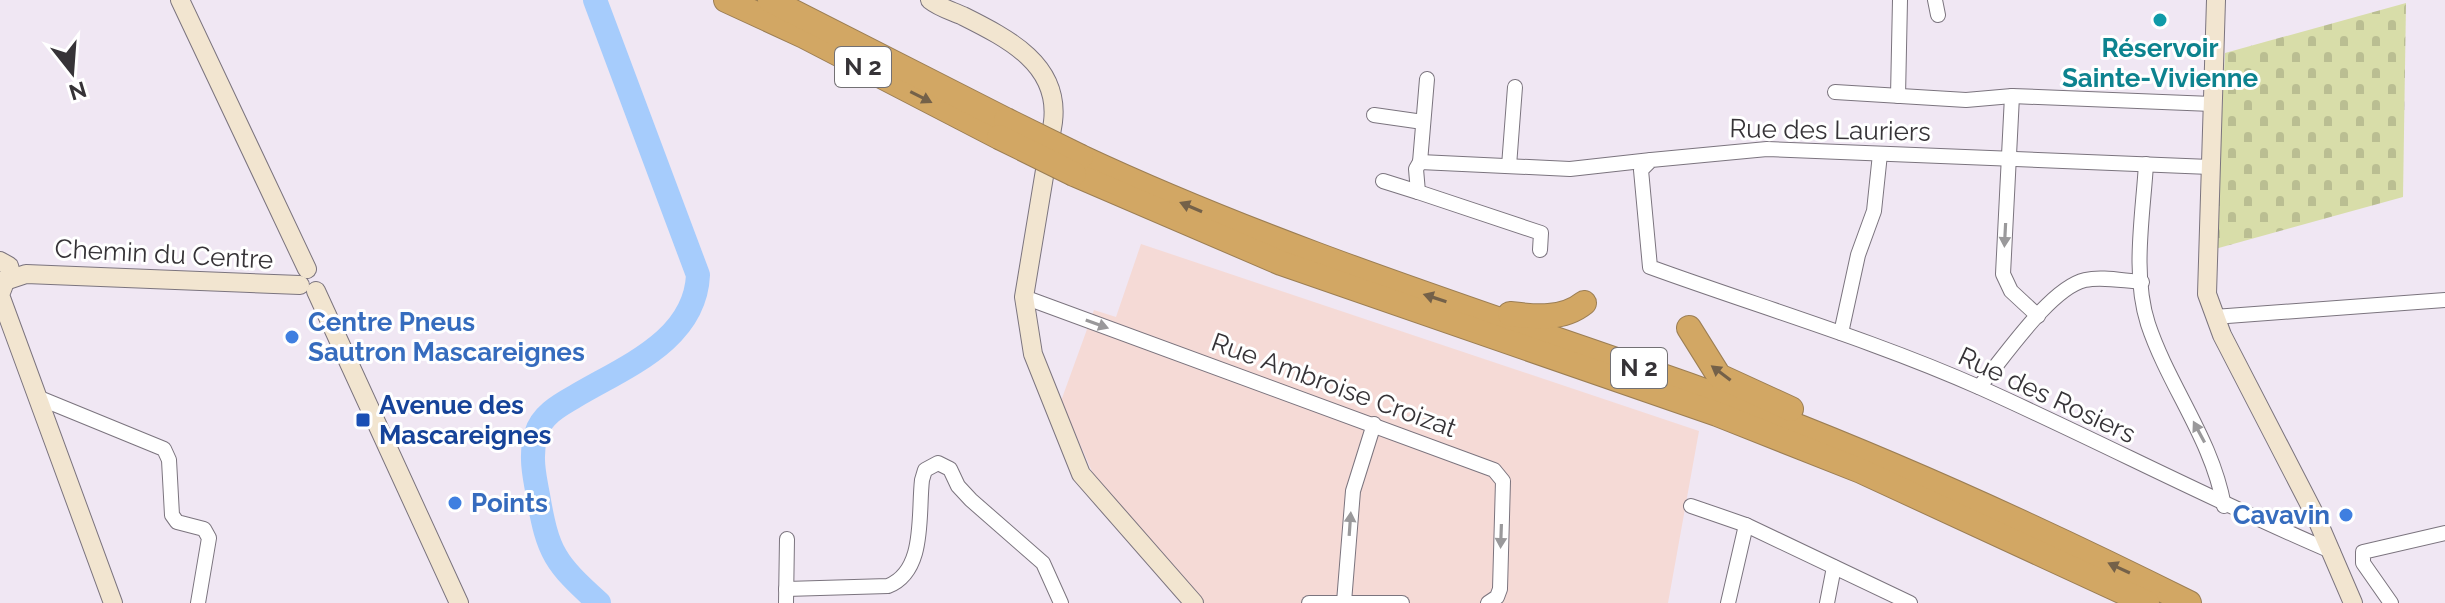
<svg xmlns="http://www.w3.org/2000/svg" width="2445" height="603" viewBox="0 0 2445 603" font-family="Raleway,sans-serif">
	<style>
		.industrial { fill: #f5dad6 }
		.cemetery { fill: url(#cemetery-stones) }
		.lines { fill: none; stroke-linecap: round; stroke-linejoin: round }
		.river { stroke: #a6ccfc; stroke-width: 24 }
		.street-casing { stroke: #7b747e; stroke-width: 16 }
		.secondary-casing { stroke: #7b747e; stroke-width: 20 }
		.highway-casing { stroke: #9b7e54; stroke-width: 26 }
		.street { stroke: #fff; stroke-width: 14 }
		.secondary { stroke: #f2e5d0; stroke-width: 18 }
		.highway { stroke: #d2a764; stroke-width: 24 }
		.highway-bridge-casing { stroke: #9b7e54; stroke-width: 26; stroke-linecap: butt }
		.highway-bridge { stroke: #d2a764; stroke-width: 24 }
		.oneway { fill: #746149 }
		.oneway2 { fill: #9a999b }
		.culture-dot { fill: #0f9aa8; stroke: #fff; stroke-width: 3 }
		.shop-dot { fill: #3f7fe0; stroke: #fff; stroke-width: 3 }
		.transit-dot { fill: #1a4fb4; stroke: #fff; stroke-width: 3 }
		.labels { text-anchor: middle; stroke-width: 6; stroke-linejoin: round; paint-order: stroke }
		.shield { fill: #fff; stroke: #727073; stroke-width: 2 }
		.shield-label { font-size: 24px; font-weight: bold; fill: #363337 }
		.culture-label { font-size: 26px; font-weight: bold; fill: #0d838f; stroke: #fff }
		.street-label { font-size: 26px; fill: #363337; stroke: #fff }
		.shop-label { font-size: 26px; font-weight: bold; fill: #366cbe; stroke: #fff; text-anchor: start }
		.transit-label { font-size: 26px; font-weight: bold; fill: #164399; stroke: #fff; text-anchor: start }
	</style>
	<defs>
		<pattern id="cemetery-stones" width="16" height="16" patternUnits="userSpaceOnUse" patternTransform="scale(2)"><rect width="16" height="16" fill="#d8dda9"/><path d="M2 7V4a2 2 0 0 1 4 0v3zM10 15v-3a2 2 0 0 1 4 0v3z" fill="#babe92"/></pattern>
	</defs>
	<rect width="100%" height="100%" fill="#f0e7f3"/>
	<path class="industrial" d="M1141,244L1699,431L1668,603H1204L1094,476L1061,401L1094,310L1116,317Z"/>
	<path class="cemetery" d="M2406,3L2403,197L2215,249L2225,53Z"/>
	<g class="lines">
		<path class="river" d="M595,0L698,275C695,341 624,367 574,397C558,406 541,416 536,434C530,455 534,475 538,495C548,554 555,563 599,603"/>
		<g class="street-casing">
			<g id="street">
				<path d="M1935,0L1938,15"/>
				<path d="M1835,92L1966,100L2012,96L2212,104"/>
				<path d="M1898,96L1900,0"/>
				<path d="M2012,96L2003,274L2011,291L2038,316"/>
				<path d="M1374,115L1423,122"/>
				<path d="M1420,162L1427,79"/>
				<path d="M2146,164C2143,215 2132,274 2148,324C2169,387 2212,439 2224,506"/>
				<path d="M1509,166L1515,87"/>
				<path d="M2210,167L1767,149L1651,160L1641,170L1650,267C1760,307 1873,340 1981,388C2099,441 2213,501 2333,552"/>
				<path d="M1383,181L1418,192"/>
				<path d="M1540,250L1541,233L1418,192L1416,169L1420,162L1570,169L1651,160"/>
				<path d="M1024,297L1494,470L1503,481L1500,589L1497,597L1488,603"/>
				<path d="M2214,317L2445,300"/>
				<path d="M1841,333L1858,255L1874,211L1880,154"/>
				<path d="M1979,387C2003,359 2050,288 2085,280C2102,276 2124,281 2142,282"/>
				<path d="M37,397L164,449L169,460L172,515L177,522L204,529L209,538L198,603"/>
				<path d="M1691,506L1746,525L1910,603"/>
				<path d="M786,589L888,586C926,571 918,515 922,480L925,470L938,463L950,469L958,486L971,500L1043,563L1061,603"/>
				<path d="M1344,602L1353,491L1374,424"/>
				<path d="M786,603L787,539"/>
				<path d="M1309,603H1402"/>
				<path d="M1728,603L1746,525"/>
				<path d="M1827,603L1834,567"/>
				<path d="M2391,603L2363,563V552L2445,533"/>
			</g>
		</g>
		<g class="secondary-casing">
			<g id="secondary">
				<path d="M180,0L307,269"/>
				<path d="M930,0C940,8 952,11 963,16C1009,39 1060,65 1053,122L1024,297L1033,354L1081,474L1194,603"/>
				<path d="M2216,0L2207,294L2222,335L2316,517L2353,603"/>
				<path d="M0,261L9,266L11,273L3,283"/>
				<path d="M8,280L26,274L300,285"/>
				<path d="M5,282L0,295L113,603"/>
				<path d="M316,291L459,603"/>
			</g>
		</g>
		<g class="highway-casing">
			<g id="highway">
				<path d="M726,0L804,36L999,137"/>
				<path d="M770,0L1006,120"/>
				<path d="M1081,157C1282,251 1493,316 1702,390C1868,450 2031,524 2189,603"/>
				<path d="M1074,174L1281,263L1717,414L1861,471L2147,603"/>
				<path d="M1510,314C1535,317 1563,320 1584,303"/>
				<path d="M1689,328L1719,376L1791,409"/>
			</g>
		</g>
		<use href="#street" class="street"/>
		<use href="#secondary" class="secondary"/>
		<use href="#highway" class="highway"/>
		<g class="highway-bridge-casing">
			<g id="highway-bridge">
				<path d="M1006,120L1081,157"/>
				<path d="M999,137L1074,174"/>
			</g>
		</g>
		<use href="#highway-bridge" class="highway-bridge"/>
	</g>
	<defs><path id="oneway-solid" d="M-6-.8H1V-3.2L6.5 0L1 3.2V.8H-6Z" transform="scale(2)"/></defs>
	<g class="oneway">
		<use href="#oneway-solid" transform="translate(921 97) rotate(27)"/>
		<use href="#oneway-solid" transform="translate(1191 207) rotate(-157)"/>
		<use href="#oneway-solid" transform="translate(1435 298) rotate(-162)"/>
		<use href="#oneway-solid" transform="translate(1721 373) rotate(-143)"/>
		<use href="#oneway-solid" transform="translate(2119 568) rotate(-155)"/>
	</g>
	<g class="oneway2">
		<use href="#oneway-solid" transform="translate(2005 235) rotate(93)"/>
		<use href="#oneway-solid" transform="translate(1097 324) rotate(20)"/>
		<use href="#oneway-solid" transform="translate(2199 432) rotate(-118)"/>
		<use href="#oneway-solid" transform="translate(1350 524) rotate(-86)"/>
		<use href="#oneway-solid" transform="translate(1501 536) rotate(92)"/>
	</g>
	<circle class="culture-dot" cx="2160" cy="20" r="8"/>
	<g class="shop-dot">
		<circle cx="292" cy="337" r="8"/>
		<circle cx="455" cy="503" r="8"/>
		<circle cx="2346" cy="515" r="8"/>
	</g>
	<rect class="transit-dot" x="355" y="412" width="16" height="16" rx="4"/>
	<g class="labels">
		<g class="shield">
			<rect x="835" y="47" width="56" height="40" rx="6"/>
			<rect x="1611" y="348" width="56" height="40" rx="6"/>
		</g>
		<g class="shield-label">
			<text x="863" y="75">N 2</text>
			<text x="1639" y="376">N 2</text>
		</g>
		<g class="culture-label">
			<text x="2160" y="57">Réservoir<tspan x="2160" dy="30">Sainte-Vivienne</tspan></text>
		</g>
		<g class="street-label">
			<text transform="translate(1830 130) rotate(1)" y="9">Rue des Lauriers</text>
			<text transform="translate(164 254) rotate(3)" y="9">Chemin du Centre</text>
			<text transform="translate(1334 385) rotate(20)" y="9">Rue Ambroise Croizat</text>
			<text transform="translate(2047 395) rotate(25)" y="9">Rue des Rosiers</text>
		</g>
		<g class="shop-label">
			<text x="308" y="331">Centre Pneus<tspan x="308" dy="30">Sautron Mascareignes</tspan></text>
			<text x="471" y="512">Points</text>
			<text x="2330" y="524" text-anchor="end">Cavavin</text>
		</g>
		<g class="transit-label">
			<text x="379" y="414">Avenue des<tspan x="379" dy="30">Mascareignes</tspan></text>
		</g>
	</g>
	<g transform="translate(72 72) rotate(163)" stroke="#ffffff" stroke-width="6" paint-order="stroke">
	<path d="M0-6L14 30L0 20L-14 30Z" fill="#363337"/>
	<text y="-12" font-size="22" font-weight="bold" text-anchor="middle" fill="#363337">N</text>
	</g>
</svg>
